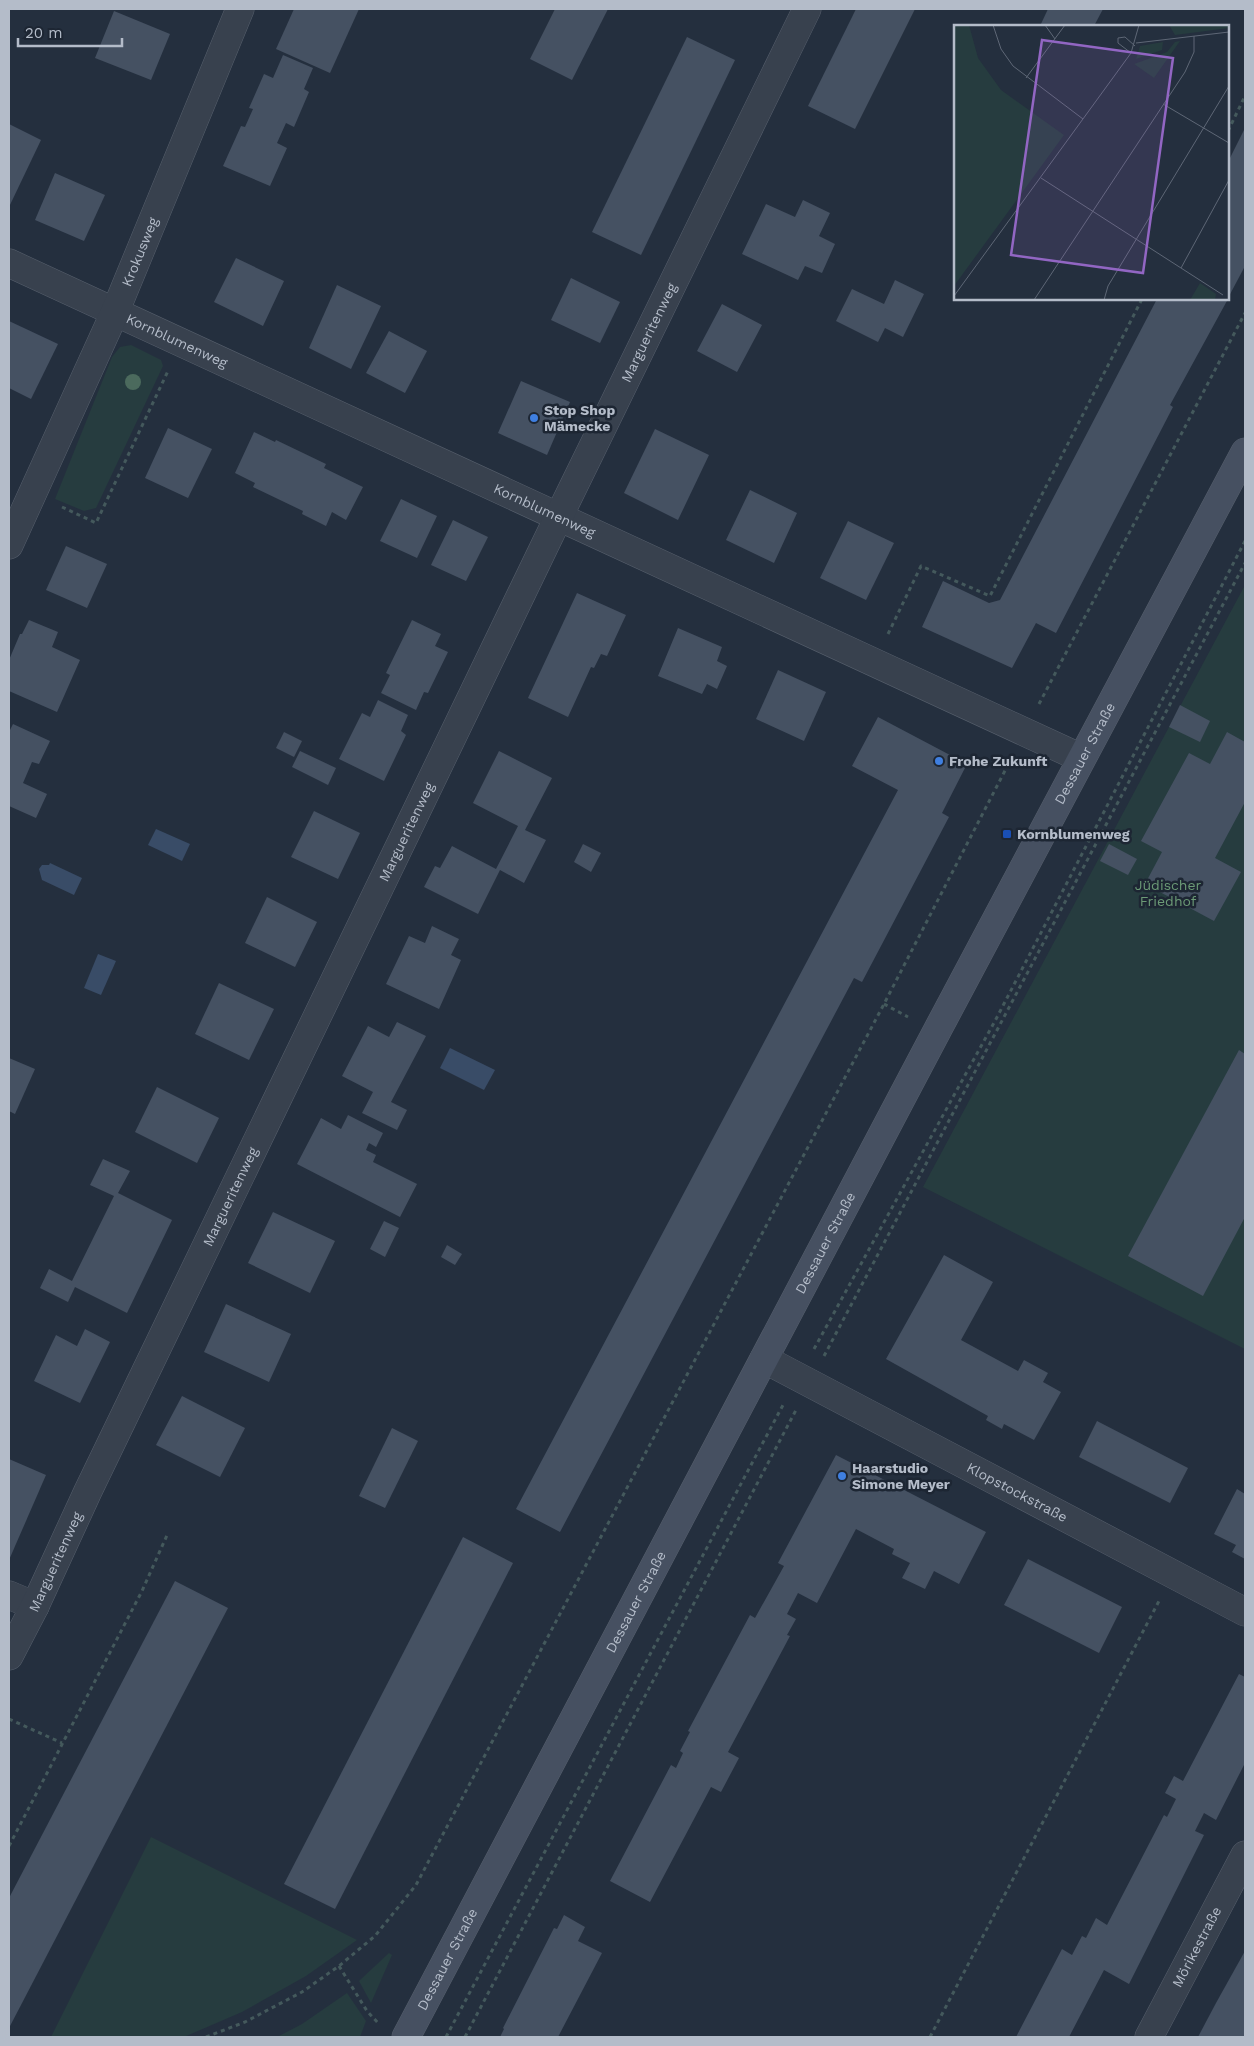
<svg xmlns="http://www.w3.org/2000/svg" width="1254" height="2046" viewBox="0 0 1254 2046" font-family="'Work Sans',sans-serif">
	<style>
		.green { fill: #263c3f }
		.water { fill: #394c67 }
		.building { fill: #455162 }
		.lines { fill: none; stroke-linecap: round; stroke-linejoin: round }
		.minor-casing { stroke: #565f6c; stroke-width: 29 }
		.secondary-casing { stroke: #565f6c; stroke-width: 29 }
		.path { stroke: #44595c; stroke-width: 3; stroke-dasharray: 4 4; stroke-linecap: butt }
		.minor { stroke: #38414e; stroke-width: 28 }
		.secondary { stroke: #465061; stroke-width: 28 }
		.tree { fill: #4b6a5d }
		.shop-dot { fill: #3f7fe0; stroke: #1d2633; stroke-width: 2 }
		.transit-dot { fill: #1a4fb4; stroke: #1d2633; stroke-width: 2 }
		.labels { text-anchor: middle; stroke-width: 5; stroke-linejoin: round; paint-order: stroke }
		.street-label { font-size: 14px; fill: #b4bcc9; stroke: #1d2633 }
		.poi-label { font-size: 14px; font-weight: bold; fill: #b4bcc9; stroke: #1d2633; text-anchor: start }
		.park-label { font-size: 14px; fill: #6b9a76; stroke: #1d2633 }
		.inset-road { fill: none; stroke: #5e6776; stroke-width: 1 }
		.view { fill: #9266c3; fill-opacity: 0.15; stroke: #9266c3; stroke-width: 2.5 }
		.inset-edge { fill: none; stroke: #b4bcc9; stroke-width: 2.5 }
	</style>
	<rect width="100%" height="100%" fill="#242f3e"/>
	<g class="green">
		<path d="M131,345L161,360L163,366L96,508L84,511L55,499L112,357L120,347Z"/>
		<path d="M1245,585V1349L923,1187Z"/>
		<path d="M151,1837L357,1940L306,1976L242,2012L184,2037H51Z"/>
		<path d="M389,1953L392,1955L371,2003L359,1981Z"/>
		<path d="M347,1993L366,2021L360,2037H277L302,2024Z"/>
	</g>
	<g class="water">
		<path d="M156,829L190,844L182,861L148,845Z"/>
		<path d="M50,863L82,878L74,895L42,880L39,869L42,865H49Z"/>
		<path d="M98,954L116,961L101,995L84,988Z"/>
		<path d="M450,1048L495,1070L484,1090L440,1068Z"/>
	</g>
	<g class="building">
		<path d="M294,9H359L330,73L276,49Z"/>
		<path d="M555,9H608L572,80L530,59Z"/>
		<path d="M856,9H915L855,129L808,106Z"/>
		<path d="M1048,9H1103L1094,26H1040Z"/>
		<path d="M114,11L170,34L151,80L95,58Z"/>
		<path d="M687,37L735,60L641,255L592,232Z"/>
		<path d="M283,55L313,68L304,89L309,92L294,127L286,123L277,143L287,148L270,186L223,166L241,126L245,127L253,109L249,108L264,74L273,78Z"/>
		<path d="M9,124L41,140L9,207Z"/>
		<path d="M1245,128V266L1228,298V162Z"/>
		<path d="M55,173L105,195L84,241L35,220Z"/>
		<path d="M803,200L830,213L819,236L835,244L822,273L805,266L798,280L742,254L766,204L795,217Z"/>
		<path d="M236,258L284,281L263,326L214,302Z"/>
		<path d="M571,278L620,302L600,343L551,320Z"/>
		<path d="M895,280L924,294L903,337L885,328L878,342L836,321L852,289L884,304Z"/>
		<path d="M337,285L381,306L351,369L309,348Z"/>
		<path d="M1157,299H1228L1170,405L1173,407L1056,633L1036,623L1012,668L922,627L943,581L989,603L1000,600Z"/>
		<path d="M722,304L762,325L737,372L697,351Z"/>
		<path d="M9,321L58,344L31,399L9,388Z"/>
		<path d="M389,331L427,351L405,393L366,373Z"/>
		<path d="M521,381L570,402L547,455L498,433Z"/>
		<path d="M168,428L212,449L188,498L145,478Z"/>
		<path d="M655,429L709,455L678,520L624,493Z"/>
		<path d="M254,432L275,442L276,440L326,464L324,468L363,487L346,520L332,512L326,526L302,514L303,511L253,487L255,483L235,473Z"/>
		<path d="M750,490L797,513L774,563L726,540Z"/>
		<path d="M401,499L437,516L417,558L380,541Z"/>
		<path d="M453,520L488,537L466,581L431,565Z"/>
		<path d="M848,521L894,543L866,600L820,578Z"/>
		<path d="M66,546L107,564L87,608L46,590Z"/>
		<path d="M577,593L626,615L607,656L601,654L594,668L591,667L568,717L528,698Z"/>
		<path d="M29,620L58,632L52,647L80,660L57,712L9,691V660L20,634H22Z"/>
		<path d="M412,620L441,634L435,646L448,652L428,693L424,692L416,710L381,693L390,675L386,673Z"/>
		<path d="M678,628L722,647L717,661L727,666L717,689L707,684L702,694L658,676Z"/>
		<path d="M778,670L826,692L804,741L756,719Z"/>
		<path d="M378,700L408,715L401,731L406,735L384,781L339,759L362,713L370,717Z"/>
		<path d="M1180,705L1210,721L1200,742L1169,727Z"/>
		<path d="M878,717L967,764L942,813L949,817L862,982L854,978L560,1532L516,1509L898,790L852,766Z"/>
		<path d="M13,724L50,741L39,764L32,762L23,783L47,794L36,818L9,806V732Z"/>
		<path d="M284,732L302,741L294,757L276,748Z"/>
		<path d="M1227,732L1245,742V802L1215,858L1241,872L1214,921L1145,884L1162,852L1141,841L1189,753L1210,764Z"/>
		<path d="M300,751L336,768L328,785L292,767Z"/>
		<path d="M499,751L552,778L525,830L546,840L524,883L500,870L478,914L424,887L435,866L440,868L452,846L496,869L518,826L473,803Z"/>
		<path d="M314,811L360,833L338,879L291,857Z"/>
		<path d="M583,844L601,853L591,872L574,862Z"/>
		<path d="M1109,844L1137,859L1128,875L1100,861Z"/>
		<path d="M267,897L317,922L295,967L245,943Z"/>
		<path d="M432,926L459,939L451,955L461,960L439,1009L386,984L409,936L425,943Z"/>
		<path d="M219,983L274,1009L249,1060L195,1034Z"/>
		<path d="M397,1022L426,1036L391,1102L407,1110L397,1130L362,1113L373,1092L342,1076L368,1026L389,1037Z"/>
		<path d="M1239,1050L1245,1054V1217L1203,1296L1128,1256Z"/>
		<path d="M9,1058L35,1069L15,1114L9,1111Z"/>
		<path d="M157,1087L219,1118L197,1163L135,1132Z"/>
		<path d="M348,1115L383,1133L376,1147L369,1143L366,1150L376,1155L373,1162L417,1184L400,1217L297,1164L321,1118L341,1129Z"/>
		<path d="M103,1159L130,1171L118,1193L172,1220L127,1313L75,1287L68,1302L40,1288L49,1269L72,1281L114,1196L90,1185Z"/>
		<path d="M273,1212L335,1241L310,1293L248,1263Z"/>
		<path d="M384,1221L399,1228L385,1257L370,1249Z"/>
		<path d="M447,1245L462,1254L455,1265L441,1257Z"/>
		<path d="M944,1255L993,1282L961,1340L1018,1371L1024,1360L1048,1373L1043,1382L1061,1392L1034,1440L1004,1424L1002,1429L986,1420L988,1416L886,1359Z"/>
		<path d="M226,1304L291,1334L269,1382L204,1352Z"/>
		<path d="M85,1329L110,1342L80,1403L34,1381L56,1335L77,1346Z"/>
		<path d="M182,1396L245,1428L220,1477L156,1445Z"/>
		<path d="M1097,1421L1188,1468L1170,1503L1079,1457Z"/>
		<path d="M392,1428L418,1441L385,1508L359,1496Z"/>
		<path d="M836,1455L986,1532L959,1584L934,1571L925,1589L902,1578L910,1563L892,1554L894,1549L856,1529L817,1603L798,1593L787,1614L796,1619L787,1635L790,1636L728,1752L739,1758L721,1792L711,1787L650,1902L610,1881L671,1765L676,1768L683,1753L680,1751L690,1732L688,1731L750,1615L755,1618L784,1566L778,1563Z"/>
		<path d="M9,1459L46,1475L9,1560Z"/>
		<path d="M1237,1489L1245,1494V1559L1232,1552L1236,1545L1214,1534Z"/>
		<path d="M463,1537L513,1563L335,1909L284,1884Z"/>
		<path d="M1028,1559L1122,1607L1099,1653L1004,1605Z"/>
		<path d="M175,1581L228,1608L9,2028V1898Z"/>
		<path d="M1239,1674L1245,1677V1763L1216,1820L1204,1813L1195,1831L1204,1835L1129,1984L1104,1970L1069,2037H1016L1062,1949L1072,1955L1082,1936L1086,1938L1096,1918L1107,1925L1164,1815L1167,1817L1176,1799L1165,1793L1174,1776L1183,1781Z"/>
		<path d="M564,1915L585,1927L578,1941L602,1953L558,2037H500L504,2029L503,2028L554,1928L557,1929Z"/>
		<path d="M1245,1951V2037H1198L1216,2003Z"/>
	</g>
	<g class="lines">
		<g class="minor-casing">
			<g id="minor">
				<path id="s1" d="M9,263L1081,758"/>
				<path id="s2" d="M9,545L115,312L240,9"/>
				<path id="s3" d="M764,1359L1245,1612"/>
				<path d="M9,1595L35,1606"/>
				<path id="s4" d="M9,1656L35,1606L88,1491L559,516L807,9"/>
				<path id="s5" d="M1149,2037L1245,1855"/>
			</g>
		</g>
		<g class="secondary-casing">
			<g id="secondary">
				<path id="s6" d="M406,2037L938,1029L1245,452"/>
			</g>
		</g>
		<g class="path">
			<path d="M1228,131L1245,96"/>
			<path d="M62,507L96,523L168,371"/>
			<path d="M888,634L921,566L990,596L1142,299"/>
			<path d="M1039,704L1245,313"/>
			<path d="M884,1004L908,1017"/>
			<path d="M814,1349L995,1021L1245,541"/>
			<path d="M824,1356L1245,563"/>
			<path d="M9,1719L62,1743"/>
			<path d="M9,1846L142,1591L168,1533"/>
			<path d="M339,1966L367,2011L378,2023"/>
			<path d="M206,2037L245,2022L302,1992L339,1966L375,1936L416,1885L884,1004L1010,761"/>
			<path d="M446,2037L783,1405"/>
			<path d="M465,2037L796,1410"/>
			<path d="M930,2037L1159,1601"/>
		</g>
		<use href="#minor" class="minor"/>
		<use href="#secondary" class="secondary"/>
	</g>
	<circle class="tree" cx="133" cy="382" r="8"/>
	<g class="shop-dot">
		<circle cx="534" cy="418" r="5"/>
		<circle cx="939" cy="761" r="5"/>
		<circle cx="842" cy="1476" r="5"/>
	</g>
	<rect class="transit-dot" x="1002" y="829" width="10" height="10" rx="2.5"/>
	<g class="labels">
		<g class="street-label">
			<text dy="5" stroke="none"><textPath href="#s2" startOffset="321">Krokusweg</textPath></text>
			<text dy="5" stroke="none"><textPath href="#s4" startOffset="1470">Margueritenweg</textPath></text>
			<text dy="5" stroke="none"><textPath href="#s1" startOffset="185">Kornblumenweg</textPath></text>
			<text dy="5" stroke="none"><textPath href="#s1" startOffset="590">Kornblumenweg</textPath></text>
			<text dy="5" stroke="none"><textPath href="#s6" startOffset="1452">Dessauer Straße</textPath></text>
			<text dy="5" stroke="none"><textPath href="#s4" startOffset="915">Margueritenweg</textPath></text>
			<text dy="5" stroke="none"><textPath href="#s4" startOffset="510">Margueritenweg</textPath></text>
			<text dy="5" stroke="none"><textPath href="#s6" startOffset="898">Dessauer Straße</textPath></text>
			<text dy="5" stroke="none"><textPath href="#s3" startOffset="286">Klopstockstraße</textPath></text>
			<text dy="5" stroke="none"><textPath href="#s4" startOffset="105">Margueritenweg</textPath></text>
			<text dy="5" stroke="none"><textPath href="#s6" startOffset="492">Dessauer Straße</textPath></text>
			<text dy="5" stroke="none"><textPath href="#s5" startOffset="102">Mörikestraße</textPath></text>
			<text dy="5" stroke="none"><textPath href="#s6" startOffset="88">Dessauer Straße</textPath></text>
		</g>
		<g class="poi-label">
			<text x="544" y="415">Stop Shop<tspan x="544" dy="16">Mämecke</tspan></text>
			<text x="949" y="766">Frohe Zukunft</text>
			<text x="1017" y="839">Kornblumenweg</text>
			<text x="852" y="1473">Haarstudio<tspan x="852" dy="16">Simone Meyer</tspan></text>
		</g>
		<g class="park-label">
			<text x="1168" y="890">Jüdischer<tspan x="1168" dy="16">Friedhof</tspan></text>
		</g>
	</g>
	<g transform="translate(954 25)">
		<rect width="275" height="275" fill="#242f3e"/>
		<path d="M0,0H15L24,33L47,65L110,110L0,261ZM215,0H275V3L221,10ZM226,16L200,53L180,39L213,27L221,17ZM209,17L208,25L182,34L186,21ZM246,258L262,269L261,275H236Z" fill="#263c3f"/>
		<path class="inset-road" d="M39,0L47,24L59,41L129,94M91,0L101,14M182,18L275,7M177,28L164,18V13L171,12L181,21M72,53L111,0M209,79L275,118M87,153L269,270M227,243L275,155M0,271L177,28L185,0M80,275L231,47L240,27V11M150,275L154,261L275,61"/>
		<path class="view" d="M88,15L219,33L189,248L57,230Z"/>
		<rect width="275" height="275" class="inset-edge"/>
	</g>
	<rect width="1254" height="2046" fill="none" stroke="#b4bcc9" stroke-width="20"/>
	<path d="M18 38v8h104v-8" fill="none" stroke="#b4bcc9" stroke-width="2.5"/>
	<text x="25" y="38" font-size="15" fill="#b4bcc9" stroke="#1d2633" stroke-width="4" paint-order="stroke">20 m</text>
</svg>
